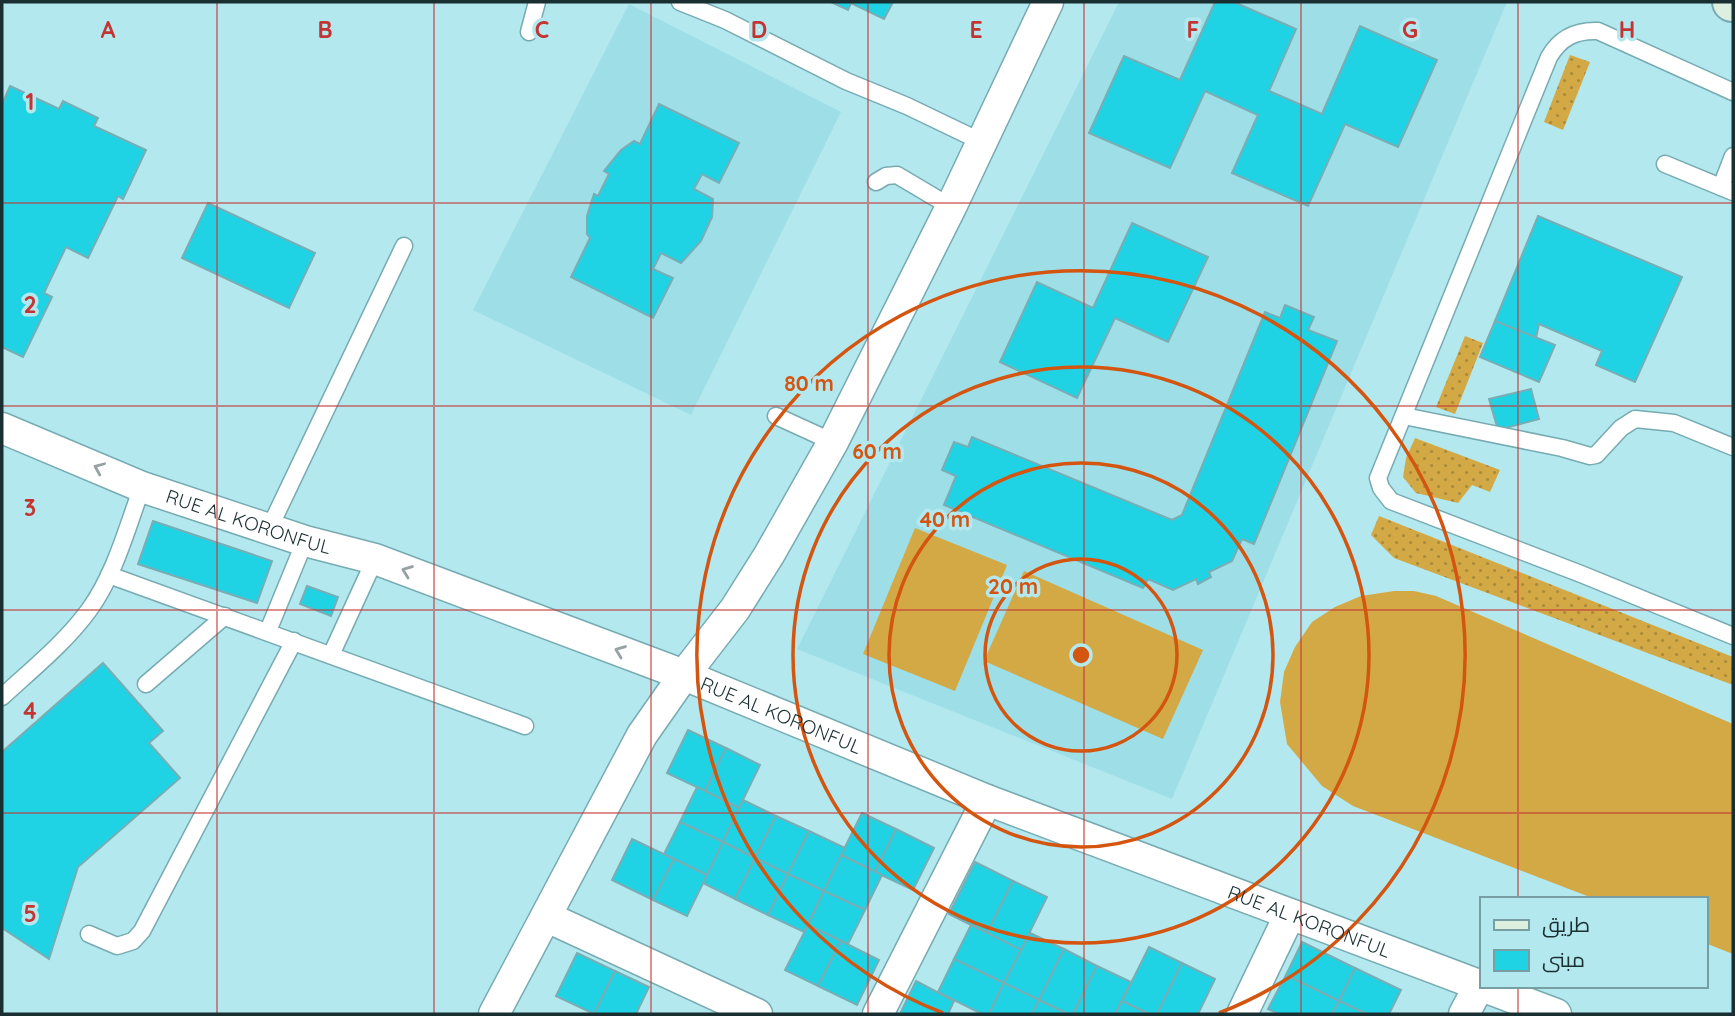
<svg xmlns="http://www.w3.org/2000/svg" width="1735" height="1016" viewBox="0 0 1735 1016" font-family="Quicksand,Cairo,sans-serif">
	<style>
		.built { fill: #9edee7 }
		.grass { fill: url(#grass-dots) }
		.pitch { fill: #d3a946 }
		.building { fill: #1fd3e5; stroke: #79adb4; stroke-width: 2 }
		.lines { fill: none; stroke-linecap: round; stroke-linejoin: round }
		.lane-casing { stroke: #77abb2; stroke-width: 19 }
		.street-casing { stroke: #77abb2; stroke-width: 33 }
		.secondary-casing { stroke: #77abb2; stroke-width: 42 }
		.lane { stroke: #fff; stroke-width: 16 }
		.street { stroke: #fff; stroke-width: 30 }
		.secondary { stroke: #ddefdf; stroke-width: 38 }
		.oneway { stroke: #98a1a3 }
		.grid { fill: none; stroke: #c33533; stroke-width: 2; stroke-opacity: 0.55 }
		.ring { fill: none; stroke: #d35510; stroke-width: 3.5 }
		.labels { text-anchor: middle; stroke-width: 7; stroke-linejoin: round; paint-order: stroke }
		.street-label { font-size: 19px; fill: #1a2f32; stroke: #b3e8ef }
		.grid-label { font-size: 23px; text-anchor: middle; font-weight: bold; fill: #c33533; stroke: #b3e8ef; stroke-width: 7; stroke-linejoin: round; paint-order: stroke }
		.centre { fill: #d35510; stroke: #b3e8ef; stroke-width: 3.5 }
		.ring-label { font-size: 21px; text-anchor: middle; font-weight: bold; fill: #d35510; stroke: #b3e8ef; stroke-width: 7; stroke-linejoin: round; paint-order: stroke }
	</style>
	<defs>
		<pattern id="grass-dots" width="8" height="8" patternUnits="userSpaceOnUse" patternTransform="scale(1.75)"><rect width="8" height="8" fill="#d3a946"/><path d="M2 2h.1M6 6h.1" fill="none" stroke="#aa8a3b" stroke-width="1.8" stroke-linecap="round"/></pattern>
	</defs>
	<rect width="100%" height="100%" fill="#b3e8ef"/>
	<g class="built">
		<path d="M1119,2H1507L1172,799L797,649Z"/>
		<path d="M629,4L841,112L691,415L473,310Z"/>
	</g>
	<g class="grass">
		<path d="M1570,55L1590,62L1563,130L1544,122Z"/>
		<path d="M1465,336L1483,343L1455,414L1436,407Z"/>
		<path d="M1415,438L1500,470L1490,492L1472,485L1458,503L1416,493L1403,477L1406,458Z"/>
		<path d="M1379,516L1733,657V685L1394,558L1371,535Z"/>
	</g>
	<g class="pitch">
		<path d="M915,528L1007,565L955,691L863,654Z"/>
		<path d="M1024,571L1203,650L1163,739L984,661Z"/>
		<path d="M1394,591H1414L1436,596L1733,724V954L1705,943V899H1595L1353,806L1322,786L1287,744L1280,702L1284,672L1295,647L1312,622L1335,607L1361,596Z"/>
	</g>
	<g class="building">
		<path d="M831,2H893L884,19L851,3L848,10Z"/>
		<path d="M1215,2H1234L1296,29L1269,91L1322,114L1360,26L1437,60L1398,147L1345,124L1308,206L1232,173L1258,115L1205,91L1170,168L1089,133L1124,56L1180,80Z"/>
		<path d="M10,86L59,109L63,101L98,118L94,126L146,150L123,199L118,196L88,258L66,247L44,293L52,297L23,357L2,347V104Z"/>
		<path d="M659,104L739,143L719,183L702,174L694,189L713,199L712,217L701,241L681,263L661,253L653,269L673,278L653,318L571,277L590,238L587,234V216L594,194L598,196L609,174L604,171L621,150L634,141L640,144Z"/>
		<path d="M208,203L315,253L289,308L182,258Z"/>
		<path d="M1538,216L1682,277L1635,382L1596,365L1602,351L1539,324L1536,338L1495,321Z"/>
		<path d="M1132,223L1208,257L1168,342L1115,318L1077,398L1000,362L1037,282L1093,308Z"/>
		<path d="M1285,305L1314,317L1308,330L1337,341L1254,544L1242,539L1232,561L1209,572L1211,577L1198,584L1196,579L1173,590L1148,579L1143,588L944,505L956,476L942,470L954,442L968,447L972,437L1172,520L1182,515L1265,312L1280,318Z"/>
		<path d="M1495,321L1555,345L1539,382L1480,357Z"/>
		<path d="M1531,389L1539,419L1498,430L1489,399Z"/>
		<path d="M153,521L272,561L257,603L138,564Z"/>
		<path d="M307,586L338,597L331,616L300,604Z"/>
		<path d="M103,663L163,731L149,743L180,778L78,867L49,959L2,928V752Z"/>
		<path d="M688,730L726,748L705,791L667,773Z"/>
		<path d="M726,748L760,765L739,808L705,791Z"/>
		<path d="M697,787L739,808L723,842L680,822Z"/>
		<path d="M743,800L776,816L755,858L723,842Z"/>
		<path d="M862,813L896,829L875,872L841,855Z"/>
		<path d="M776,816L809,831L788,874L755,858Z"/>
		<path d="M680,822L723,842L707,875L664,854Z"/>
		<path d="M896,829L934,848L913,890L875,872Z"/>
		<path d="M809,831L845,848L824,891L788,874Z"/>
		<path d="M632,839L674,859L653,900L612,880Z"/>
		<path d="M723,842L755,858L735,899L703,883Z"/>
		<path d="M841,855L882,875L865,910L824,891Z"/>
		<path d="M755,858L788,874L768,915L735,899Z"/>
		<path d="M674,859L707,875L687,916L653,900Z"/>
		<path d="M975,862L1013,881L987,933L949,914Z"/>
		<path d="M788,874L824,891L804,932L768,915Z"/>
		<path d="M1013,881L1047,897L1021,950L987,933Z"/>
		<path d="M824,891L865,910L848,944L808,925Z"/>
		<path d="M808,925L841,941L818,986L785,970Z"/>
		<path d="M971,925L1021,950L1004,983L954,959Z"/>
		<path d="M1030,933L1064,949L1039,1000L1004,983Z"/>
		<path d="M841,941L879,960L857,1005L818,986Z"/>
		<path d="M1302,942L1355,968L1339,1001L1286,975Z"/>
		<path d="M1149,947L1182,963L1157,1014H1149L1122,1001Z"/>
		<path d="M1064,949L1097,966L1073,1014H1068L1039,1000Z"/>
		<path d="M577,953L615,971L594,1014L556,996Z"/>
		<path d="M954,959L1004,983L989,1014H982L938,992Z"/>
		<path d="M1182,963L1215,979L1198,1014H1157Z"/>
		<path d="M1097,966L1131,982L1115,1014H1073Z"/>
		<path d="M1355,968L1401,990L1389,1014H1367L1339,1001Z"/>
		<path d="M615,971L649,987L636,1014H594Z"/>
		<path d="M1286,975L1339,1001L1332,1014H1279L1268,1009Z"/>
		<path d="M916,981L954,1001L948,1014H900Z"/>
		<path d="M1004,983L1039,1000L1032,1014H989Z"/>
		<path d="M1039,1000L1068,1014H1032Z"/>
		<path d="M1122,1001L1149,1014H1115Z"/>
		<path d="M1339,1001L1367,1014H1332Z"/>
	</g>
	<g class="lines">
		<g class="lane-casing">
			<g id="lane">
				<path d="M680,2L725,20L846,81L907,106L982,142"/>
				<path d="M529,32L537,2"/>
				<path d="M1733,92L1598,31C1575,30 1560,38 1549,57L1378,478L1381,488L1391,501L1581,574L1733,636"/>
				<path d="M1665,164L1733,192"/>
				<path d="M876,182L886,176L897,175L951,207"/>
				<path d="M1721,187L1733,156"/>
				<path d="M776,416L833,442"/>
				<path d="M1404,416L1562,448L1590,456L1596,455L1621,428L1635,419L1674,423L1733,447"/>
				<path d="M269,529L404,246"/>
				<path d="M109,575L525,726"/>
				<path d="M268,631L305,541"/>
				<path d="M331,655L375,559"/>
				<path d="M146,684L225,616"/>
				<path d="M2,697C31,670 66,642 89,610C115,574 127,528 142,487"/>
				<path d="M89,934L117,946L133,941L142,931L294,641"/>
			</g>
		</g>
		<g class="street-casing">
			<g id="street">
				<path id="s1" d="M2,428L142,487L305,541L375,559L684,675L987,800L1556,1014"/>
				<path d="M547,917L757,1014"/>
				<path d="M494,1014L642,735L684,675L735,609L769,555L833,442L951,207L1048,2"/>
				<path d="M878,1014L987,800"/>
				<path d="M1242,1014L1290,914"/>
				<path d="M1464,1014L1479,986"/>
			</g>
		</g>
		<g class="secondary-casing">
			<path id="secondary" d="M1732,2H1733"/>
		</g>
		<use href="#lane" class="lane"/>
		<use href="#street" class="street"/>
		<use href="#secondary" class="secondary"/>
	</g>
	<defs><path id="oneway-chevron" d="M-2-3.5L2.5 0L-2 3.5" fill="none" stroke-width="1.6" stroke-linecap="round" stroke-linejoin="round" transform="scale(1.75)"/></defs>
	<g class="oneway">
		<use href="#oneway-chevron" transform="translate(99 468) rotate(-157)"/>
		<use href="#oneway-chevron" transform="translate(407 571) rotate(-159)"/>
		<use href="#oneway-chevron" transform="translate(620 651) rotate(-159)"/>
	</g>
	<path class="grid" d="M217,2V1014M434,2V1014M651,2V1014M868,2V1014M1084,2V1014M1301,2V1014M1518,2V899M2,203H1733M2,406H1733M2,610H1733M2,813H1733M1518,986V1014"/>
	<g class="ring">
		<circle cx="1081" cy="655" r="96"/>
		<circle cx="1081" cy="655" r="192"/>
		<circle cx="1081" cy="655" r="288"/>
		<path d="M943 1013A384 384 0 1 1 1219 1013"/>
	</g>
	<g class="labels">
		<g class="street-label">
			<text dy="7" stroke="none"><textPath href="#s1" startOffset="264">RUE AL KORONFUL</textPath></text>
			<text dy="7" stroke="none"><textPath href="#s1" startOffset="831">RUE AL KORONFUL</textPath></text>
			<text dy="7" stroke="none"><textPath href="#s1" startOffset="1398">RUE AL KORONFUL</textPath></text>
		</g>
	</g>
	<g class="grid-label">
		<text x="108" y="38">A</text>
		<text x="325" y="38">B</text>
		<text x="542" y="38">C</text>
		<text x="759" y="38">D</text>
		<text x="976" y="38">E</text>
		<text x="1193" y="38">F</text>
		<text x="1410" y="38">G</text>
		<text x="1627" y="38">H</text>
		<text x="30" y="110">1</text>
		<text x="30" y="313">2</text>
		<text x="30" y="516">3</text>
		<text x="30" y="719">4</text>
		<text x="30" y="922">5</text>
	</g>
	<circle cx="1081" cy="655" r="10" class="centre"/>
	<g class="ring-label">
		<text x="809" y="391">80 m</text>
		<text x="877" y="459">60 m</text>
		<text x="945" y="527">40 m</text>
		<text x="1013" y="594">20 m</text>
	</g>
	<rect width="1735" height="1016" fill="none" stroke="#1a2f32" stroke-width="7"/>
	<rect x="1480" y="897" width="228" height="91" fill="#b3e8ef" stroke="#769ea3" stroke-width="2"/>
	<rect x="1494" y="920" width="35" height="10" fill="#ddefdf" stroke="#769ea3" stroke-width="2"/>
	<text x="1542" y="932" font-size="21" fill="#1a2f32">طريق</text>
	<rect x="1494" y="950" width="35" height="21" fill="#1fd3e5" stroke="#769ea3" stroke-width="2"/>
	<text x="1542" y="967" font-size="21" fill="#1a2f32">مبنى</text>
</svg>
